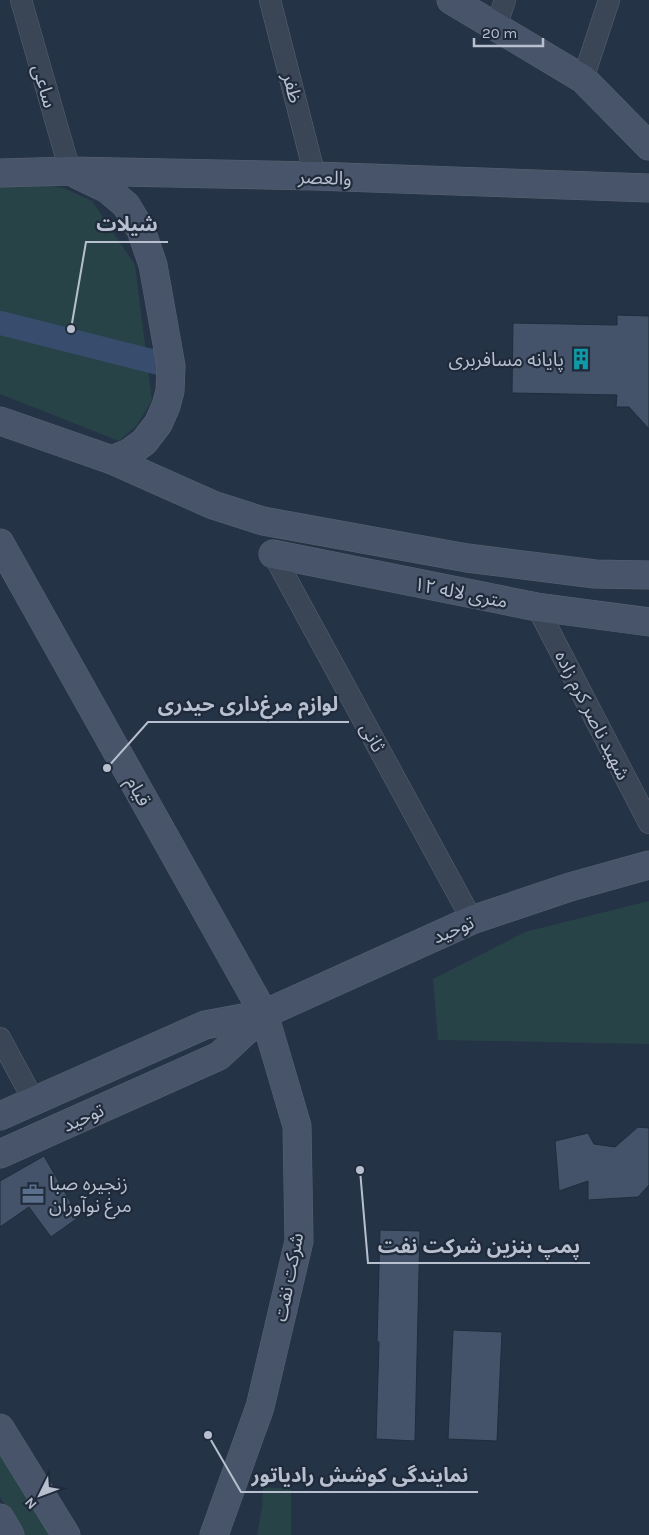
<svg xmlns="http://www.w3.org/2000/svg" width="649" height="1535" viewBox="0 0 649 1535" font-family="Karla,'Noto Sans Arabic',sans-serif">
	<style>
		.green { fill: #284347 }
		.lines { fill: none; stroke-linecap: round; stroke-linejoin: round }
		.canal { stroke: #384d6e; stroke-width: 24 }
		.building { fill: #445369; stroke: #212c3d }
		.street-casing { stroke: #596373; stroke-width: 22 }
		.secondary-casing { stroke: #596373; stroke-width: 29 }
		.street { stroke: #3a4555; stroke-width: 21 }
		.secondary { stroke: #485469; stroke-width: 28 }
		.labels { text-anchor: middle; stroke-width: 4.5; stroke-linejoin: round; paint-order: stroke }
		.street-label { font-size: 19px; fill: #b8c0cf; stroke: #1f2a3b }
		.poi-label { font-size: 19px; fill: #b8c0cf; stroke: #1f2a3b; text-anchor: end }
		.leader { fill: none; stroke: #b8c0cf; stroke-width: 2 }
		.callout-dot { fill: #b8c0cf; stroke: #1f2a3b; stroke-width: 2 }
		.callout-label { font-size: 20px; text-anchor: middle; font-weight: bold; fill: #b8c0cf; stroke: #1f2a3b; stroke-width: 4.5; stroke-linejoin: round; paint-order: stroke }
	</style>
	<rect width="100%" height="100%" fill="#253346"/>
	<g class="green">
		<path d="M41,183L66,189L92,201L135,265L152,400L137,425L119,441L0,394V184Z"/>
		<path d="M649,901V1044L438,1040L433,979L525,932Z"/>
		<path d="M0,1452L50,1535H24L0,1497Z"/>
		<path d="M263,1487L291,1489V1535H257L262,1507Z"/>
	</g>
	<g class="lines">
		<path class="canal" d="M0,323L171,366"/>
	</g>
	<g class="building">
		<path d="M617,315L649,316V429L629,407H616L617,395L512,393L513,323L617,325Z"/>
		<path d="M638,1127L649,1128V1185L638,1197L588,1200V1181L559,1191L555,1141L588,1133L594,1144L615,1147Z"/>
		<path d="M44,1156L79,1217L51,1237L29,1207L0,1227V1181Z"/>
		<path d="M380,1230L420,1231L415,1441L376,1439L379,1342H377Z"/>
		<path d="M453,1330L502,1332L497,1441L448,1439Z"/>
	</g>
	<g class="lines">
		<g class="street-casing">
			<g id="street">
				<path d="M21,0L70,171"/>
				<path d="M270,0L315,176"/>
				<path d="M496,27L505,0"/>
				<path d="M583,79L609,0"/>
				<path d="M273,554L472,920"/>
				<path d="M537,607L649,823"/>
				<path d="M0,1038L34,1101"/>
			</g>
		</g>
		<g class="secondary-casing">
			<g id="secondary">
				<path d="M451,0L583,79L649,146"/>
				<path d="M0,173L70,171L315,176L649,188"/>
				<path d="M78,175L107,189L126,205L141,230L153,265L171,366L170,391L166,406L158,424L144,442L129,453L112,460"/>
				<path d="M0,421L112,460L213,505L263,521L467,558L595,574L649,575"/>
				<path d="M0,543L264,1014L297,1126L299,1241L260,1407L214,1535"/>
				<path d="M273,554L537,607L649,622"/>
				<path d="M0,1116L205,1025L264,1014L472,920L570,887L649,865"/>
				<path d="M0,1154L219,1056L264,1014"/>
				<path d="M0,1428L66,1535"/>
				<path d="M0,1518L10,1535"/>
			</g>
		</g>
		<use href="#street" class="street"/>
		<use href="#secondary" class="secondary"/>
	</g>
	<defs>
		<g id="building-bare" transform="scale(1.725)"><path d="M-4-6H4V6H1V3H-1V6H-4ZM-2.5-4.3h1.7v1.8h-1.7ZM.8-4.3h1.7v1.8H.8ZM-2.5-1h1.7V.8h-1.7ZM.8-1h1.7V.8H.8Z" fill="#0f9aa8" stroke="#1f2a3b" stroke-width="2.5" paint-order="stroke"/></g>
		<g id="office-bare" transform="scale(1.725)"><path d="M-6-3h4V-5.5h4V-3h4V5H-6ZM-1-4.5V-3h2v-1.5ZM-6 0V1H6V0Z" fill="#5c6f8a" stroke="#1f2a3b" stroke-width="2.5" paint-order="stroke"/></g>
	</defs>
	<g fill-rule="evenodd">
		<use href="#building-bare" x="581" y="359"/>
		<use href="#office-bare" x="33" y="1194"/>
	</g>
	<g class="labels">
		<g class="street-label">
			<text transform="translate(45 86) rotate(74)" y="7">ساعی</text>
			<text transform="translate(293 88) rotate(76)" y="7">ظفر</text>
			<text transform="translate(325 177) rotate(2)" y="7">والعصر</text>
			<text transform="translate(461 592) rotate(11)" y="7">۱۲ متری لاله</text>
			<text transform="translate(593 715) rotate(63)" y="7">شهید ناصر کرم زاده</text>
			<text transform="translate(373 737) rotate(61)" y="7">ثانی</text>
			<text transform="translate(139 791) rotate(61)" y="7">قیام</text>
			<text transform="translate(453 929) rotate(-23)" y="7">توحید</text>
			<text transform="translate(83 1117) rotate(-24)" y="7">توحید</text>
			<text transform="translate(288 1277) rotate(-79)" y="7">شرکت نفت</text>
		</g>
		<g class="poi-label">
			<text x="564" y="366">پایانه مسافربری</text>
			<text x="49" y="1190" text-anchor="start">زنجیره صبا<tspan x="49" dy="22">مرغ نوآوران</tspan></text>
		</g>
	</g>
	<path class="leader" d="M71 329L86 242H168M107 768L148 722H349M360 1170L368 1263H590M208 1435L241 1492H478"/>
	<g class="callout-dot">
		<circle cx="71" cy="329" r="5"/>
		<circle cx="107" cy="768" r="5"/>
		<circle cx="360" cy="1170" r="5"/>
		<circle cx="208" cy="1435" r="5"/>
	</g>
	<g class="callout-label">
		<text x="127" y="231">شیلات</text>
		<text x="248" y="711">لوازم مرغ‌داری حیدری</text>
		<text x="479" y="1253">پمپ بنزین شرکت نفت</text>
		<text x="360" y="1482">نمایندگی کوشش رادیاتور</text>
	</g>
	<g transform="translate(40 1495) rotate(228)" stroke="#1f2a3b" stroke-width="4" paint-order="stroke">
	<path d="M0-4L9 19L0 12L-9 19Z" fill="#b8c0cf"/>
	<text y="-8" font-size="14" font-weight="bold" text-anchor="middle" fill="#b8c0cf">N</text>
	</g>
	<path d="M474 38v8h69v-8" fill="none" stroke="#b8c0cf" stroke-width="2.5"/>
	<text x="482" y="38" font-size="15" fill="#b8c0cf" stroke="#1f2a3b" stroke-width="4" paint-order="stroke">20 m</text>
</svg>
